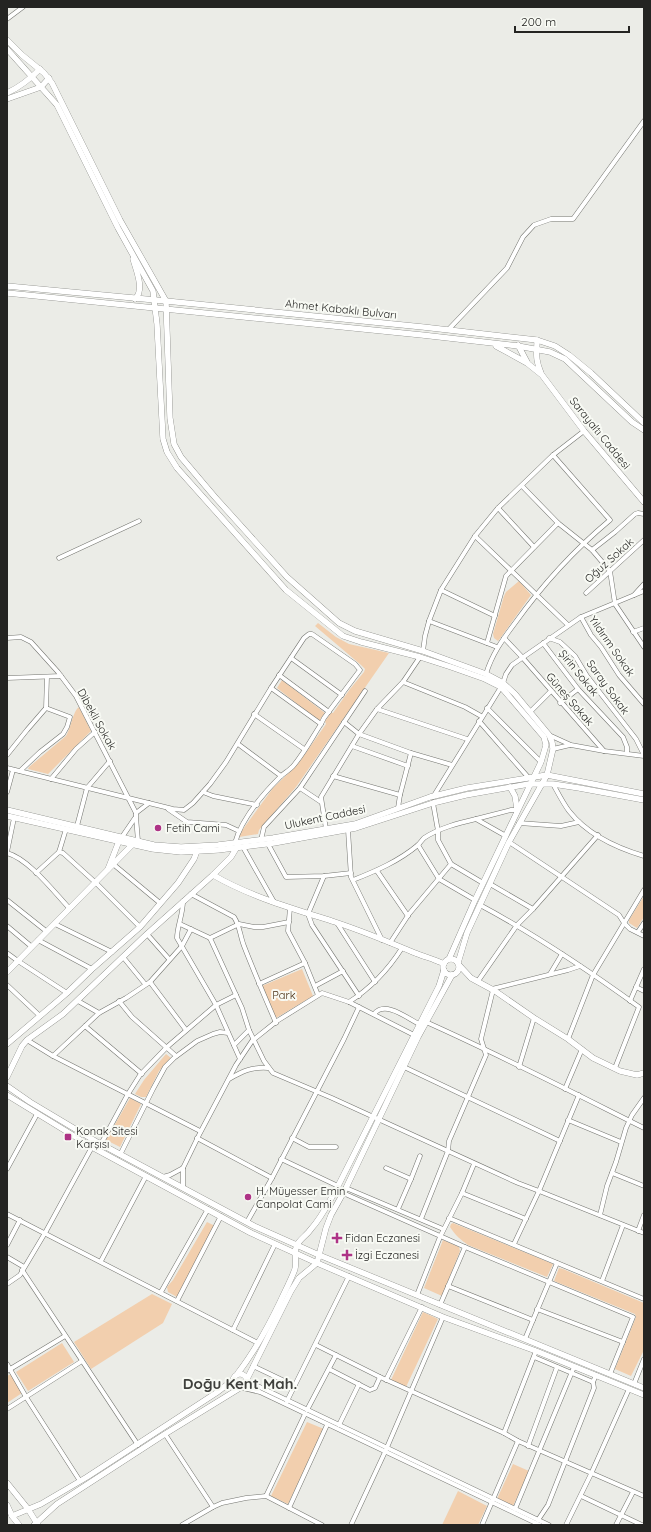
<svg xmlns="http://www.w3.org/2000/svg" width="651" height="1532" viewBox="0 0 651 1532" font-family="Quicksand,sans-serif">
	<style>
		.green { fill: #f2cfae }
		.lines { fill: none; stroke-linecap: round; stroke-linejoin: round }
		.street-casing { stroke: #747570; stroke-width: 5 }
		.secondary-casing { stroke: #747570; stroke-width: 6 }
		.street { stroke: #fff; stroke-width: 4 }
		.secondary { stroke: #fff; stroke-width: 5.5 }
		.poi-dot { fill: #ae3386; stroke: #f8faf4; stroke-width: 1.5 }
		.labels { text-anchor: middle; stroke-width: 4; stroke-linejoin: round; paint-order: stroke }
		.street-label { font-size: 11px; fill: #242422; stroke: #f8faf4 }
		.poi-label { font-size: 11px; fill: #242422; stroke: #f8faf4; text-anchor: start }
		.park-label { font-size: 11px; fill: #472c10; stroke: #f8faf4 }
		.district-label { font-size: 15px; font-weight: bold; fill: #3f403c; stroke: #f8faf4 }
	</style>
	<rect width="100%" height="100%" fill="#ebece7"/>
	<g class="green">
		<path d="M519,581L531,595L499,640L498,641L494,638L493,634L504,596L506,592Z"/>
		<path d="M318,623L336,637L349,644L389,653L296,787L259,830L258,834L239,837L238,836L273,788L298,764L326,724L325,721L331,713H333L350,689L364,672L365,669L361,665L315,626Z"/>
		<path d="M282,680L325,713L319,721L277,688Z"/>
		<path d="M79,707L91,731L48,774L28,769L29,767L66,736C71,728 73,711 79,707Z"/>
		<path d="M644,896V917L637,928L629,923V920Z"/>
		<path d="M302,969L313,996L276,1018L262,986Z"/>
		<path d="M166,1054L171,1058L159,1071L146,1097H141L135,1094L144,1080Z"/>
		<path d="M130,1098L141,1104L120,1147L106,1140Z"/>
		<path d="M207,1222L215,1226L177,1297L168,1292L167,1287L173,1280Z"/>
		<path d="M453,1223L553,1264L547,1277L468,1245C461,1240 455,1235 450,1227L451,1224Z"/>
		<path d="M443,1240L459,1247L460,1251L442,1296L424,1288Z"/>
		<path d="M559,1268L563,1269L644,1303V1350L631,1376L615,1369L636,1317L635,1314L554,1281Z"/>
		<path d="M152,1294L172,1304L163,1323L91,1369L74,1342Z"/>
		<path d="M423,1312L438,1319L406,1387L391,1380Z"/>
		<path d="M62,1343L74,1362L28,1391L16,1372Z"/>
		<path d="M11,1374L22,1393L7,1403V1376Z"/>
		<path d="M307,1422L324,1429L288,1504L271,1496Z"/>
		<path d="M513,1464L529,1471L513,1506L497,1499Z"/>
		<path d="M458,1491L487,1506L478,1525H442Z"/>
	</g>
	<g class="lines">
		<g class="street-casing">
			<g id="street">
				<path d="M7,19L23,7"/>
				<path d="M448,330L507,268L523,237L534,225L551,219H573L644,121"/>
				<path d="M522,486L558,523L592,550L610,571L615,604L644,647"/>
				<path d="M498,508L534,547"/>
				<path d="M475,536L568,625"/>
				<path d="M592,550L615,532L635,514L638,513L644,514"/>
				<path d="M59,558L139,521"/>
				<path d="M441,590L495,616"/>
				<path d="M586,593L644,540"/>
				<path d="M634,595L644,584"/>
				<path d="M581,617L591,635L601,647L619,675L644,704"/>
				<path d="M429,621L497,647"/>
				<path d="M633,632L644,628"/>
				<path d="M7,638L21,637L31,642L58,672L76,696L136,813"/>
				<path d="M504,638L522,657L604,751"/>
				<path d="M549,638L560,642L575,656L587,676L636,739L644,755"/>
				<path d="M487,643L506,576L558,523"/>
				<path d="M543,643L578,689L623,737L627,747V753"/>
				<path d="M423,651L425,636L429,621L441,590L475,536L498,508L553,455L584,431"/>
				<path d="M291,658L342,695"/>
				<path d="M486,674C492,654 503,639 515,623C543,584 573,551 610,520L553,455"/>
				<path d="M279,675L329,712"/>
				<path d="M7,678L61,676"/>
				<path d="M403,682L465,707L481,716"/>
				<path d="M503,683L506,674L512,665L581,617L644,591"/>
				<path d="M271,688L321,724"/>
				<path d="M560,703L578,689"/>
				<path d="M487,708L541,762"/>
				<path d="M377,709L467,739"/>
				<path d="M530,712L551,691"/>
				<path d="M254,714L304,749"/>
				<path d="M479,721L528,777"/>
				<path d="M344,722L359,734L411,753L452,765"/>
				<path d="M549,735L571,745L604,751L644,756"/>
				<path d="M238,744L281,776"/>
				<path d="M352,746L408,766"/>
				<path d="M553,749L570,745"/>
				<path d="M7,755L27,730L46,708L47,677"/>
				<path d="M7,768L173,809L184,810L193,803L210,784L226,762L271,688L304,638L309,634H312L355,664L360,670L324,718L321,724C312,738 304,753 294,765C290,770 284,773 280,777C263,794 241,820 235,843"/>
				<path d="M20,771L40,752L63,734L67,727L70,717L46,708"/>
				<path d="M333,776L400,795"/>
				<path d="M51,779L76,749L95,732"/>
				<path d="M553,784C558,793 563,803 569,811C587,834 617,848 644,856"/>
				<path d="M300,788L321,802"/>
				<path d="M7,792L13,770"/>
				<path d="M203,792L213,796L257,805"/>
				<path d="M433,797L501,687"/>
				<path d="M433,803L438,831V840L451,864L483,883"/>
				<path d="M398,808L400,795L411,753"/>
				<path d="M168,809L187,822L226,825L239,831"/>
				<path d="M476,819L511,810H517"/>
				<path d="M519,823L561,826L579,822"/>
				<path d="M77,826L87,788L110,761"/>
				<path d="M326,829L321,797L359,734L377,709L403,682L420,657"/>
				<path d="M348,830L351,877L382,940"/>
				<path d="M122,837L135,818"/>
				<path d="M261,840L264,827L300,788L365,691"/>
				<path d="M138,841L136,817V813L149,803"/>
				<path d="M509,842L619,915L624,923L630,929L644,936"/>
				<path d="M268,844L286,877L324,876L351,873"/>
				<path d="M418,845L439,879L475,900"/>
				<path d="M243,847L274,902"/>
				<path d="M7,852L14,818"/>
				<path d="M59,852L66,829"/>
				<path d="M7,853C29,859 54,892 70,909"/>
				<path d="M113,864L160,903"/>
				<path d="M377,871L408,916"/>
				<path d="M36,873L59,852L63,853L96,883L140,927"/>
				<path d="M324,876L308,914L312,925L359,996"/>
				<path d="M353,880C376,871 399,861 418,845C420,843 422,840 424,838C439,828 459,823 476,819L506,836"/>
				<path d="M490,884L533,909"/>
				<path d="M191,894L234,917C240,926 240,936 244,946C254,972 265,997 276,1023"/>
				<path d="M7,900L46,931"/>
				<path d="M183,901C183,915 177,926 177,938L216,1005L240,1059"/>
				<path d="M480,905C536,935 588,970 639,1007L615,1068"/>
				<path d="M290,908L288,931L305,963L318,995"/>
				<path d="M337,923L375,982"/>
				<path d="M55,924L112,952"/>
				<path d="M180,924L210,938"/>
				<path d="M7,926L32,947"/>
				<path d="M638,932L644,923"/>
				<path d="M147,934L169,959"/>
				<path d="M38,940L92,969"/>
				<path d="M390,943L409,914L451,864"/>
				<path d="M7,953L18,961L67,993"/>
				<path d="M123,957L145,984"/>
				<path d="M550,974L562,954"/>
				<path d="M478,981L517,925L533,909L598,835"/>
				<path d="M150,982L186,1030"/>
				<path d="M259,984L305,963"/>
				<path d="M7,985L40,1016"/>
				<path d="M315,986L343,971"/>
				<path d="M636,987L644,991"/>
				<path d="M492,989L568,970L580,966"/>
				<path d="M78,1001L99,1013"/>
				<path d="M119,1001L132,1017L176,1056"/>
				<path d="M630,1001L644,969"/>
				<path d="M349,1002C371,988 388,970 402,948"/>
				<path d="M374,1014C385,1000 407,1018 419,1024"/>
				<path d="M426,1022C500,1055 572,1092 644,1128"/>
				<path d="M85,1026L142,1074"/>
				<path d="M249,1030L264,1061L273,1073L332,1098L518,1183L539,1191L644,1233"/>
				<path d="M568,1039L593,975L644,890"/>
				<path d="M27,1040L53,1056L200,1131"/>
				<path d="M234,1045L249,1030L242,1008L210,938L239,924L254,927H263L289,922"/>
				<path d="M53,1056L99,1013L126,998L150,982L182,946L191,929"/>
				<path d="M404,1067L560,1141"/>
				<path d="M519,1067L534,1018"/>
				<path d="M229,1079C243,1071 251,1067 268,1068"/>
				<path d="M565,1089L582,1049"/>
				<path d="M568,1120L621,1142"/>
				<path d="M197,1138L272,1178"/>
				<path d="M292,1138L309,1147H336"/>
				<path d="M101,1144L128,1094L140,1075L167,1047L216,1005L236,995"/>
				<path d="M120,1155L153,1089L165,1067L174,1058L197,1041L213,1034L220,1032L228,1033"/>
				<path d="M281,1159L338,1186"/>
				<path d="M386,1168L411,1179"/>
				<path d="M7,1169L37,1114"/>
				<path d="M612,1173L644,1186"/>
				<path d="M163,1177L170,1175L183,1168"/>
				<path d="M183,1188V1168L200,1133L236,1065L252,1041L277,1021L322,993L349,1002L416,1036"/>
				<path d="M346,1188L443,1229"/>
				<path d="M343,1193L465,1247L633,1317L610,1374"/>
				<path d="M462,1193L526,1219"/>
				<path d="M398,1209L411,1179L420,1156"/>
				<path d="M7,1214L258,1343"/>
				<path d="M600,1215L607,1186L616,1162L626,1128L632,1115L644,1098"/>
				<path d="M449,1218L644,1299"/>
				<path d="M421,1219L448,1151L449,1141L486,1055L481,1039L493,990"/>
				<path d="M247,1222L272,1178L344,1039L359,1007"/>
				<path d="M638,1231L644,1215"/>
				<path d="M514,1244L539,1191L579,1095"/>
				<path d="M7,1245L20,1220"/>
				<path d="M7,1257L24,1267"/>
				<path d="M101,1261L146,1176"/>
				<path d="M22,1270L138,1445"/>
				<path d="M602,1281L623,1225"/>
				<path d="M7,1284L20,1275L45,1233L92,1147"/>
				<path d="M448,1286L533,1320"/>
				<path d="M161,1292L208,1209"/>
				<path d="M417,1295L440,1237L462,1193L474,1164"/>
				<path d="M177,1301L221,1216"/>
				<path d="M440,1305L465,1247"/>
				<path d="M537,1309L623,1342"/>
				<path d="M233,1330L275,1244"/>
				<path d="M525,1339L557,1263"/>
				<path d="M316,1345L380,1377L504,1433L518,1441L644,1496"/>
				<path d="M534,1357L593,1382"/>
				<path d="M7,1364L26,1397L80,1481"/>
				<path d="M253,1366L295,1386"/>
				<path d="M329,1369L370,1390L375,1388L380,1377"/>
				<path d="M7,1371L65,1336"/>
				<path d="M386,1380L422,1307"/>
				<path d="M247,1381L549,1525"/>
				<path d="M634,1384L644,1359"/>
				<path d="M243,1388L260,1392L540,1525"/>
				<path d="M287,1401L349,1276"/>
				<path d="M7,1409L82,1361"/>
				<path d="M307,1410L336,1355"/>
				<path d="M339,1425L359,1384"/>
				<path d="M504,1433L536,1351"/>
				<path d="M165,1434L213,1507"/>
				<path d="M528,1446L557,1367"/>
				<path d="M266,1496L305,1414"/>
				<path d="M581,1496L642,1525"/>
				<path d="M289,1508L327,1425"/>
				<path d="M515,1509L574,1367"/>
				<path d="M538,1520L548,1505L594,1388L593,1382L596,1375"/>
				<path d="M182,1525L213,1507L222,1503L246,1498L266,1496L322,1525"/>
				<path d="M351,1525L385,1452L443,1317"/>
				<path d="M482,1525L518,1441"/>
				<path d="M566,1525L591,1474L629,1389"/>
				<path d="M616,1525L633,1492"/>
			</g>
		</g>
		<g class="secondary-casing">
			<g id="secondary">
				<path d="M7,40L22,55L44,73L52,83L120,220L166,301L170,418L174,444L181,457L214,496L287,577L339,623L355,631L423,651L486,674L503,683L515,694L549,735L552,742L553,749L547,775L509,842L467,933L458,963"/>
				<path d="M7,49L57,105L118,228L153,291L157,324L163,439L167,452L177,468L286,590L343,636L361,642L420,657L451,667L485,679L501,687L544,737L546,745L541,762L475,900L449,959"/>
				<path d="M7,93C20,87 30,79 40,69"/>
				<path d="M7,99L41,87L49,78"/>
				<path d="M133,259C136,270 145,290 135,299"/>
				<path d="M7,286L166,301L423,327L537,340L555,346L569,355L591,373L644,423"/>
				<path d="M7,293L422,335L518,346L550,352L565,359L632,422L644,430"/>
				<path d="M537,340C537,354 535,359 541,373"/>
				<path d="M518,345L527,362"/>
				<path d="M496,346L527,363L542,375L584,431L644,502"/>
				<path d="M510,787L515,796L517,809"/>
				<path d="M7,810L154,845L181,847L218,845L273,838L355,824L430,797L467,788L547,775L644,794"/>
				<path d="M7,816L153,849L181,852L218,850L274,843L356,828L433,803L466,795L529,784H553L579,788L644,800"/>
				<path d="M108,869L119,841"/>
				<path d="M213,875C251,897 294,909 335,922C362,931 389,942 415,953C425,957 434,959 444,964"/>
				<circle cx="451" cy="967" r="8"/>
				<path d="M459,965L471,978L495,991L534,1018L568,1039L593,1058L620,1071L637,1075L644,1073"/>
				<path d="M7,972L133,844"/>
				<path d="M7,1044L67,993L92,969L140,927L178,883L194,859L197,851"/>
				<path d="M7,1077L22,1046L27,1040L63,1014L147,934L213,875L231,857L237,847"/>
				<path d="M7,1086L30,1102L97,1142L254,1226L319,1255L644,1388"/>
				<path d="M7,1095L92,1147L251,1233L317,1263L443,1317L536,1351L644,1395"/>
				<path d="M238,1373C255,1351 268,1327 280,1302C285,1291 291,1280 295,1269C297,1260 293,1253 297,1245C300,1239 307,1235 311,1229C322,1217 329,1202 337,1188L439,986L444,970"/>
				<circle cx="240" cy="1381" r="7"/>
				<path d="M247,1379L291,1291L299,1278L317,1263L326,1228L331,1215L346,1188L418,1037L452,975"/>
				<path d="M7,1483L28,1509L38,1525"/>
				<path d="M7,1505L12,1516L19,1525"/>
				<path d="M12,1516L41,1504L87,1477L216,1393L232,1381"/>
				<path d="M34,1525L57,1504L165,1434L240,1388"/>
			</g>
		</g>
		<use href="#street" class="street"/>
		<use href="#secondary" class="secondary"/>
	</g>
	<g class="poi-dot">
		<circle cx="158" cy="828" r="4"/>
		<rect x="64" y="1133" width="8" height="8" rx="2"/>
		<circle cx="248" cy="1197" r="4"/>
		<path d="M335 1232h4v4h4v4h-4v4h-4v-4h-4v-4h4z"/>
		<path d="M345 1249h4v4h4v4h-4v4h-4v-4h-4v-4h4z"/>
	</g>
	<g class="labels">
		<g class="street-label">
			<text transform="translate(341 309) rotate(6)" y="4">Ahmet Kabaklı Bulvarı</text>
			<text transform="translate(600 433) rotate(51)" y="4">Sarayaltı Caddesi</text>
			<text transform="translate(609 560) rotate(-42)" y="4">Oğuz Sokak</text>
			<text transform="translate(612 646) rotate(55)" y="4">Yıldırım Sokak</text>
			<text transform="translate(579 673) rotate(51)" y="4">Şirin Sokak</text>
			<text transform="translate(608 687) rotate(54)" y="4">Saray Sokak</text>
			<text transform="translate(570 699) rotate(49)" y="4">Güneş Sokak</text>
			<text transform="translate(97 719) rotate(61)" y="4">Dibekli Sokak</text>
			<text transform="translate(325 817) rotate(-12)" y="4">Ulukent Caddesi</text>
		</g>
		<g class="poi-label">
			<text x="166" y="832">Fetih Cami</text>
			<text x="76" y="1135">Konak Sitesi<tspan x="76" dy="13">Karşısı</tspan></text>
			<text x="256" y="1195">H. Müyesser Emin<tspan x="256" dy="13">Canpolat Cami</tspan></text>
			<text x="345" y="1242">Fidan Eczanesi</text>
			<text x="355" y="1259">İzgi Eczanesi</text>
		</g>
		<g class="park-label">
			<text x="284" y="999">Park</text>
		</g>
		<g class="district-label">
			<text x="240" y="1389">Doğu Kent Mah.</text>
		</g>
	</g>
	<rect width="651" height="1532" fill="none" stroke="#242422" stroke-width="16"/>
	<path d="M515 26v6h114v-6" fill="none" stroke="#242422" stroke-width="2"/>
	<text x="521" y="26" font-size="12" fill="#242422" stroke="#f8faf4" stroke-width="3" paint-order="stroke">200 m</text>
</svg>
